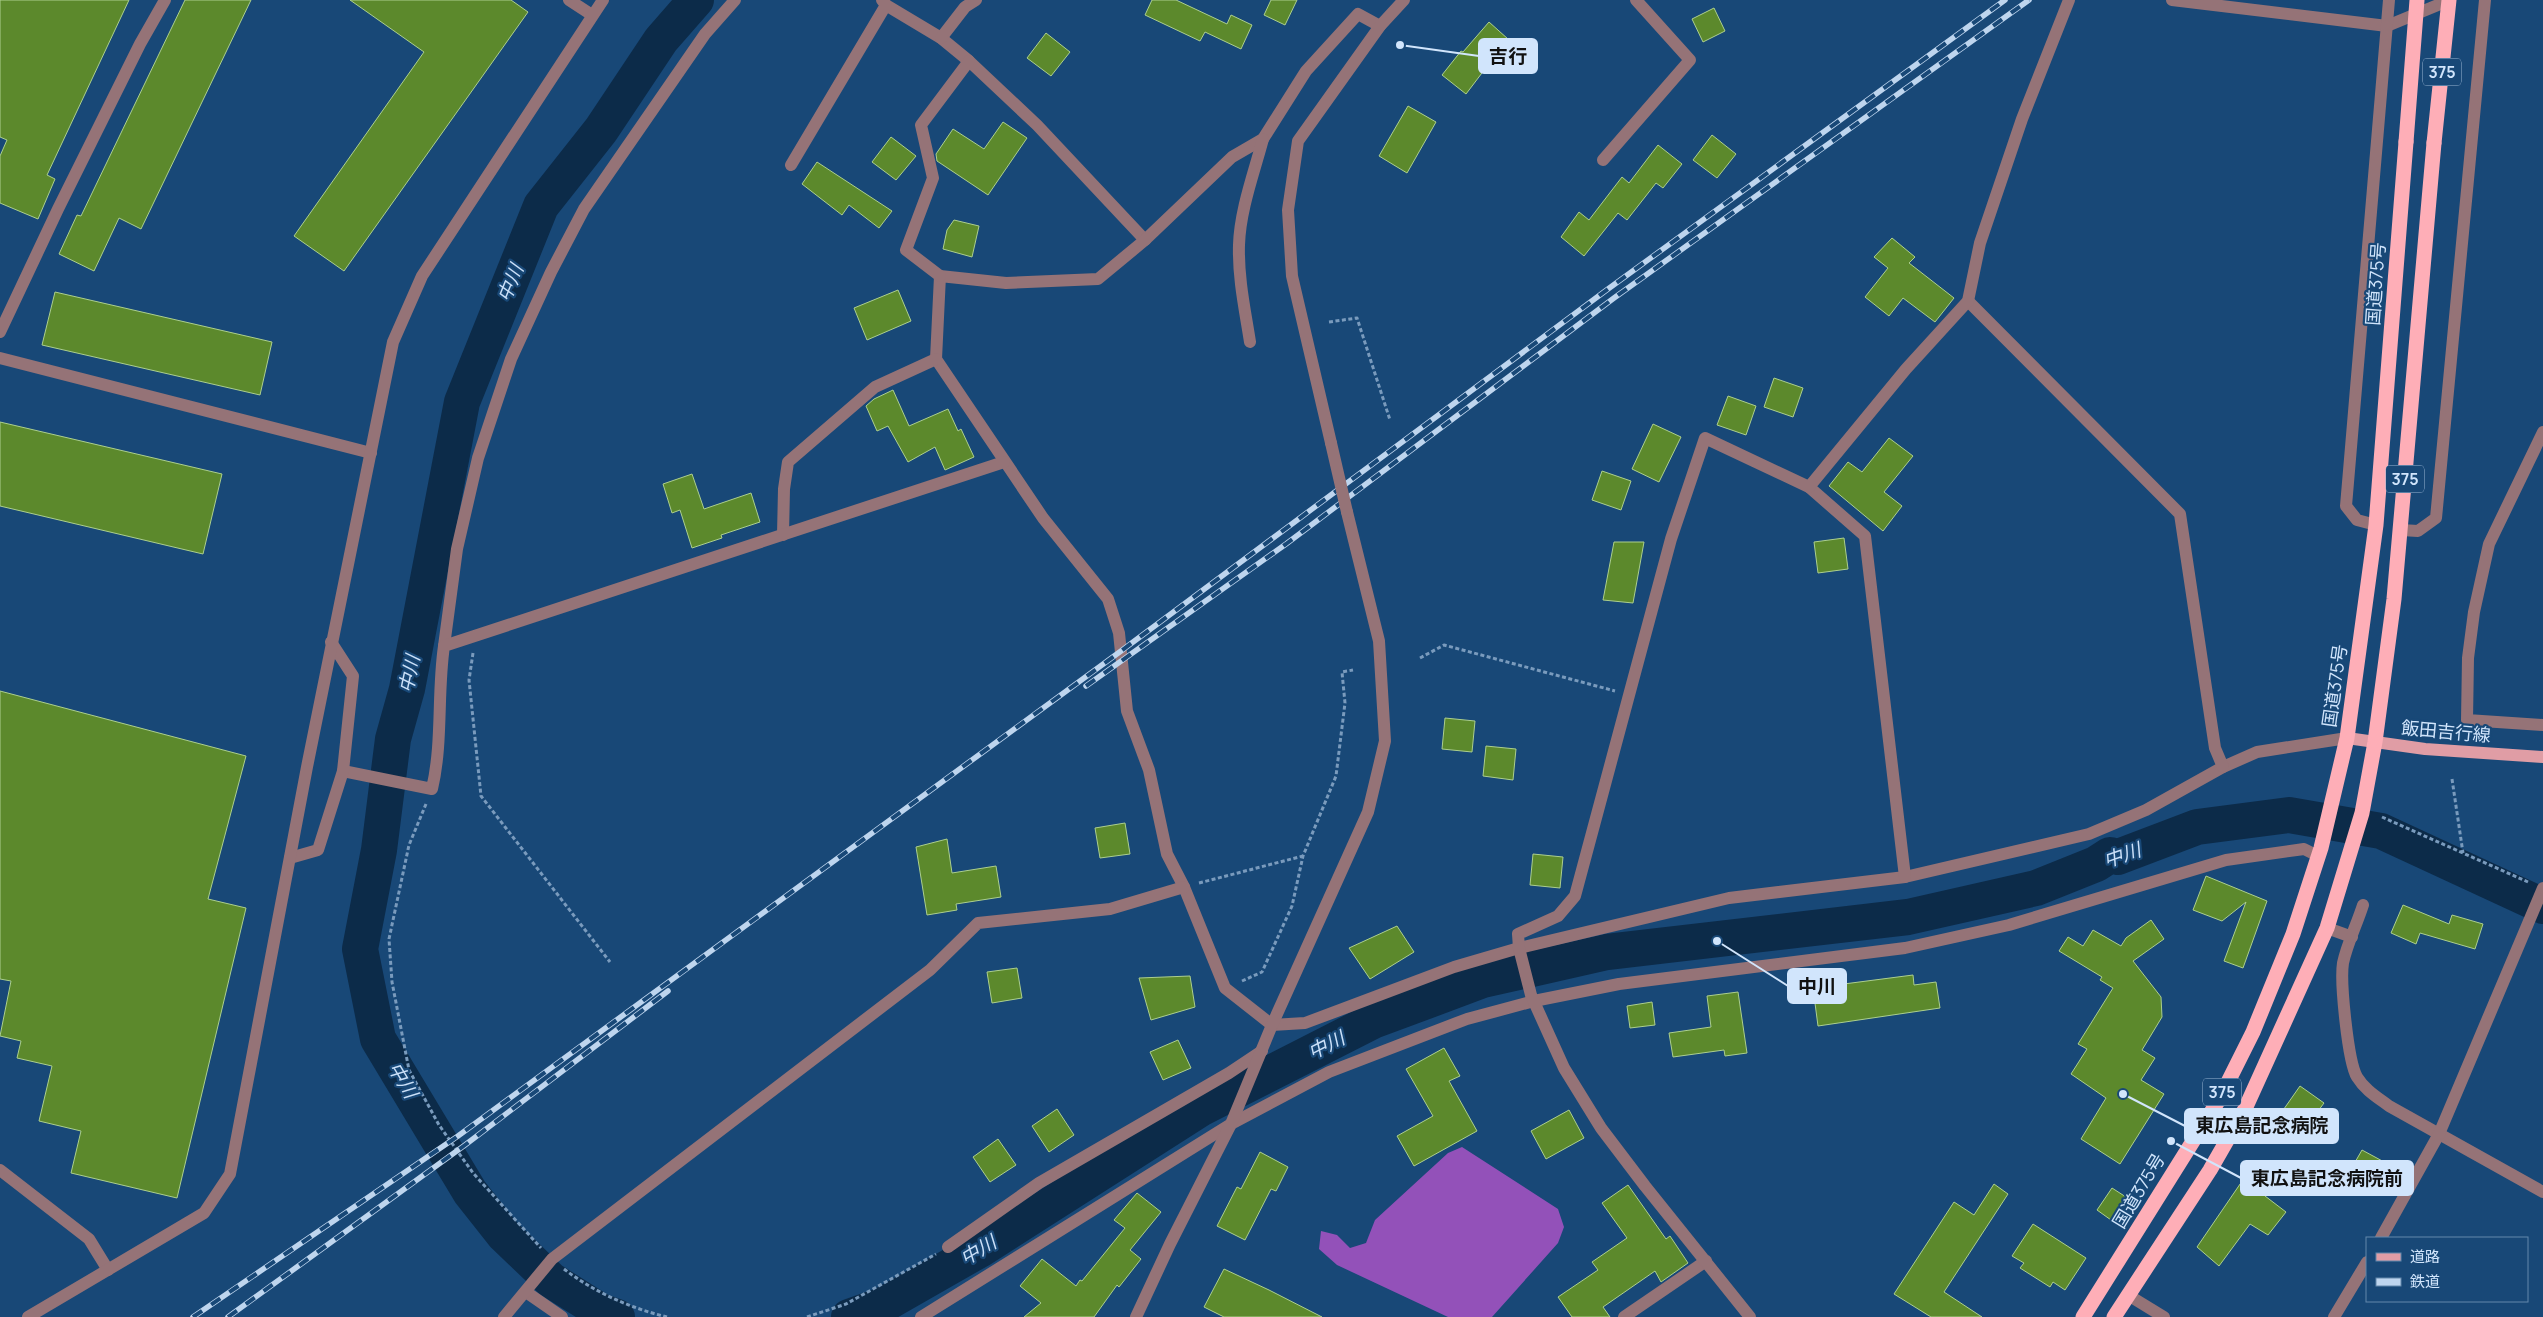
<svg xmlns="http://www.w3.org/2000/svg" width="2543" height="1317" viewBox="0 0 2543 1317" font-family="Manrope,'Noto Sans JP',sans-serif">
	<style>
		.forest { fill: #9351b9 }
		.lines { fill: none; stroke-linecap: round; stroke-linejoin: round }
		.river { stroke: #0c2b49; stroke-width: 36 }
		.building { fill: #5c892c; stroke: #accf8e }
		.path { stroke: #7a9bbd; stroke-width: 3; stroke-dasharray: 4 2.5; stroke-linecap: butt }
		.minor { stroke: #957377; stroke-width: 12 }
		.major { stroke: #e09da5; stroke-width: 12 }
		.highway { stroke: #feaeb7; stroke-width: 15 }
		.rail-casing { stroke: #bed5ee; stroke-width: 5.5 }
		.rail { stroke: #184877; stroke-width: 4; stroke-dasharray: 11; stroke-linecap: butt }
		.minor-bridge { stroke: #957377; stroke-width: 12 }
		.highway-bridge { stroke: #feaeb7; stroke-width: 15 }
		.labels { text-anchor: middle; stroke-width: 4.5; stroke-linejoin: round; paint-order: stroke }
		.shield { fill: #184877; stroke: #9ab6d4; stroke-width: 1 }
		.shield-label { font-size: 16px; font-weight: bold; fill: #d1e5fc }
		.street-label { font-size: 18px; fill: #d1e5fc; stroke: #184877 }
		.water-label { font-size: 19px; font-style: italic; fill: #cce1f9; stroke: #184877 }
		.leader { fill: none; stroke: #d1e5fc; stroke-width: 2 }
		.callout-dot { fill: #d1e5fc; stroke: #184877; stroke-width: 2 }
		.callout { fill: #d1e5fc; stroke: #d1e5fc; stroke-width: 2 }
		.callout-label { font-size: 19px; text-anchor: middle; font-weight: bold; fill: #111 }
	</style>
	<rect width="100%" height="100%" fill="#184877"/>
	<path class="forest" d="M1462,1147L1558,1209L1564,1227L1558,1243L1492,1317H1448L1337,1265L1319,1249L1321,1231L1337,1235L1350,1248L1366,1243L1375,1220L1448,1153Z"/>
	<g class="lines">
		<g class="river">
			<path d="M617,1317L600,1311L551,1280L504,1235L470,1192L378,1039L360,949L379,850L393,739L407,689L462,402L541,206L601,130L661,40L696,0"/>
			<path d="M849,1317L883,1305L981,1249L1200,1109L1373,1021L1483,980L1607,952L1908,917L2036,888L2096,864L2110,855L2118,857L2197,827L2289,815L2381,831L2543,906"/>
		</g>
	</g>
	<g class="building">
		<path d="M0,0H129L47,175L55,179L38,219L0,203V156L7,140L0,137Z"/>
		<path d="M185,0H251L141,229L119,218L94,271L59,254L77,215L81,216Z"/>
		<path d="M350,0H511L528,12L344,271L294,236L424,52Z"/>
		<path d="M1152,0H1176L1227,24L1231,15L1252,25L1241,49L1205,32L1200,41L1145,15Z"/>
		<path d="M1271,0H1297L1285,25L1264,15Z"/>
		<path d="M1714,8L1725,31L1703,42L1692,19Z"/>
		<path d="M1489,22L1508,39L1483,68L1485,69L1466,94L1442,75L1461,51L1463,52Z"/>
		<path d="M1046,33L1070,52L1051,76L1027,58Z"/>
		<path d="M1408,106L1436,122L1407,173L1379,156Z"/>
		<path d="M1003,122L1027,138L988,195L937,161L936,154L953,129L984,149Z"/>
		<path d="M1712,135L1736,154L1717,178L1693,160Z"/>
		<path d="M891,137L916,156L896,180L872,162Z"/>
		<path d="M1658,145L1682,164L1663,188L1656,183L1627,220L1618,213L1584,256L1561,237L1579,212L1589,220L1622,177L1629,183Z"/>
		<path d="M817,162L892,211L879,228L849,205L842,215L802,184Z"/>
		<path d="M954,220L979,226L972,257L943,249L947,230Z"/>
		<path d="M1892,238L1915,257L1909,263L1954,298L1935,322L1903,298L1889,316L1865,297L1888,268L1874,257Z"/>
		<path d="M898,290L911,321L867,340L854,308Z"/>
		<path d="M55,292L272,342L260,395L42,345Z"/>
		<path d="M1774,378L1803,388L1793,417L1764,407Z"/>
		<path d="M893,390L909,426L948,409L958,431L961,429L974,457L945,470L935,447L908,462L888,426L877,431L866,406L874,399Z"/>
		<path d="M1728,396L1756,406L1746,435L1717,425Z"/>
		<path d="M0,422L222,474L203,554L0,506Z"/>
		<path d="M1653,424L1681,437L1659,482L1632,469Z"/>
		<path d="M1889,438L1913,456L1884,492L1902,506L1883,531L1829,486L1848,462L1862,472Z"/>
		<path d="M1602,471L1631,481L1621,510L1592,500Z"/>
		<path d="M692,474L704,509L751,493L760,522L721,535L722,538L692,548L680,510L672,513L663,484Z"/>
		<path d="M1844,538L1848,569L1818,573L1814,542Z"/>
		<path d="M1614,542H1644L1633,603L1603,600Z"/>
		<path d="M0,691L246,756L208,899L246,908L177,1198L71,1173L81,1131L39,1121L52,1066L17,1058L21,1041L0,1036L11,981L0,979Z"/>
		<path d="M1445,718L1475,721L1472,752L1442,749Z"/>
		<path d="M1486,746L1516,749L1513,780L1483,776Z"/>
		<path d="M1125,823L1130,854L1100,858L1095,828Z"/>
		<path d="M947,839L952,873L996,866L1001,897L956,904L957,910L927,915L916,847Z"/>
		<path d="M1533,854L1563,857L1560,888L1530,885Z"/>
		<path d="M2206,876L2267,901L2243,968L2224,961L2246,902L2222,921L2193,910Z"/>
		<path d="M2403,905L2449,924L2452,915L2483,924L2475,949L2420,933L2416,944L2391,933Z"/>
		<path d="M2151,920L2164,939L2133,961L2161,997L2162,1017L2142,1050L2155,1058L2141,1080L2164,1094L2120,1164L2081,1139L2106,1098L2071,1074L2087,1049L2078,1044L2113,988L2100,980L2102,977L2059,951L2068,937L2083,946L2093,930L2121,946L2126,938Z"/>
		<path d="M1397,926L1414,952L1370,979L1349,948Z"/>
		<path d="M1017,968L1022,998L992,1003L987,972Z"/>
		<path d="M1913,975L1914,985L1936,982L1940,1008L1818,1026L1813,988Z"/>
		<path d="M1190,976L1195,1007L1151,1020L1139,978Z"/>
		<path d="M1738,992L1747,1053L1725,1056L1724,1050L1673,1057L1669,1033L1711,1027L1707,996Z"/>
		<path d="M1652,1002L1655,1025L1630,1028L1627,1006Z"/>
		<path d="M1178,1040L1191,1068L1163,1080L1150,1052Z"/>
		<path d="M1444,1048L1460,1076L1449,1081L1477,1131L1414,1166L1397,1136L1433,1116L1406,1069Z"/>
		<path d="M2300,1086L2324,1103L2295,1142L2272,1126Z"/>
		<path d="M1057,1109L1074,1135L1049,1152L1032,1126Z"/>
		<path d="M1569,1110L1584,1138L1546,1159L1531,1131Z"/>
		<path d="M998,1139L1016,1165L990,1182L973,1157Z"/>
		<path d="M2362,1150L2386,1163L2370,1191L2346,1178Z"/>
		<path d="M1260,1152L1288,1167L1276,1191L1271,1189L1245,1240L1217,1226L1237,1187L1241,1189Z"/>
		<path d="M2249,1171L2272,1184L2265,1196L2286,1212L2268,1235L2250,1224L2219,1266L2197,1247Z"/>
		<path d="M1994,1184L2008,1194L1944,1292L1982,1317H1931L1894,1294L1954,1202L1974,1215Z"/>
		<path d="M1628,1185L1666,1239L1670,1236L1688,1263L1661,1282L1655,1271L1603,1307L1610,1317H1572L1558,1297L1598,1270L1592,1262L1627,1238L1602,1203Z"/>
		<path d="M2112,1188L2126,1197L2111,1220L2097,1210Z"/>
		<path d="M1137,1193L1161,1212L1130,1250L1141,1259L1119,1287L1117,1285L1094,1317H1024L1041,1303L1020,1286L1042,1259L1076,1286L1080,1280L1082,1281L1125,1228L1114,1220Z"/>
		<path d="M2033,1224L2086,1258L2065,1290L2053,1282L2050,1287L2020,1268L2024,1263L2012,1256Z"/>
		<path d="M1224,1269L1269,1290L1322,1317H1224L1204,1307Z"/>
	</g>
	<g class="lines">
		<g class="path">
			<path d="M1329,322L1357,318L1390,420"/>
			<path d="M473,653L469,680L481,796L610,962"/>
			<path d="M1420,658L1444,645L1615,691"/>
			<path d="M2452,779L2463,853"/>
			<path d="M426,804L409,845L389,939L392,982L409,1070L439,1125L473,1173L541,1248"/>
			<path d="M2382,817L2528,882"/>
			<path d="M1199,883L1303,856"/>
			<path d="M1242,981L1262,972L1292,906L1303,856L1336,776L1345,703L1342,672L1353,670"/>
			<path d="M564,1269C594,1292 630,1308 667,1317"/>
			<path d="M807,1317L846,1304L936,1254"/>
		</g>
		<g class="minor">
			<path d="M569,0L592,15"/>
			<path d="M2172,0L2387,26L2450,0"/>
			<path d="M886,5L941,38L969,61L1037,125L1145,240"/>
			<path d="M1380,26L1358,14L1306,71L1263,139L1232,157L1145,240L1098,279L1006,283L940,276L936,359L1043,518L1108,599L1119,633L1127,711L1149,770L1167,854L1184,887L1225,988L1272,1025L1305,1023L1454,967L1519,948L1729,898L1905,877L2089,834L2146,810L2223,767L2257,752L2347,738"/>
			<path d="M941,38L965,7L976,0"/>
			<path d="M1603,160L1690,60L1636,0"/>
			<path d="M791,165L886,5L882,0"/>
			<path d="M940,276L906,250L933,178L921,125L969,61"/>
			<path d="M1968,301L2180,514L2215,748L2223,767"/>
			<path d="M0,332L58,209L140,44L165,0"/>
			<path d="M1250,342C1245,310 1238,278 1239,245C1240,210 1254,173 1263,139"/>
			<path d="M0,358L371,453"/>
			<path d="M2543,432L2489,544L2474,612L2468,658L2467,720L2543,725"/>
			<path d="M1331,443L1292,276L1288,210L1298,141L1380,26L1404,0"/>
			<path d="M1809,487L1865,536L1905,877"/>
			<path d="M2376,525L2357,520L2346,506L2389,0"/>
			<path d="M2401,530L2418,531L2436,518L2485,0"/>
			<path d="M783,535L784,489L788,462L875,387L936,359"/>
			<path d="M444,646L457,549L478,458L511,359L551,272L584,209L705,34L735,0"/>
			<path d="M343,771L432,789C443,742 437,694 444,646L1004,462"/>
			<path d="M290,858L318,850L343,771L353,676L331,642"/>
			<path d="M2363,905C2357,924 2347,944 2343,963C2340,982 2348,1062 2357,1077C2365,1090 2377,1097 2389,1106L2543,1192"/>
			<path d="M2327,928L2352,937"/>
			<path d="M0,1170L89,1239L108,1270"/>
			<path d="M2381,1238L2439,1134L2543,888"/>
			<path d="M948,1247L1039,1183L1229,1073L1262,1051"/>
			<path d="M526,1292L562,1317"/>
			<path d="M2128,1295L2164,1317"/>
			<path d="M28,1317L204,1213L230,1174L307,767L393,342L422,276L603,0"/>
			<path d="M504,1317L552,1259L930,970L978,923L1110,909L1184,887"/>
			<path d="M921,1317L1231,1124L1329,1072L1467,1019L1534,1001L1619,984L1905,948L2009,925L2226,860L2304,849L2318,856"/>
			<path d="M1136,1317L1170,1244L1231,1124L1272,1025L1368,812L1385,741L1379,641L1347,512"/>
			<path d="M1624,1317L1706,1261"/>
			<path d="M1750,1317L1645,1186L1601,1128L1564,1068L1531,995L1519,948L1518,934L1558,916L1575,896L1671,539L1705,438L1809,487L1906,369L1968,301L1980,243L2022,119L2069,0"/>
			<path d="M2334,1317L2367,1262"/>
		</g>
		<path class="major" d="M2347,738L2425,749L2543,757"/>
		<g class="highway">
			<path d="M2083,1317L2220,1098L2253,1032L2293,934L2321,848L2347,738L2376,525L2406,142"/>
			<path d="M2114,1317L2210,1170L2245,1109L2327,928L2362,813L2375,742L2394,599L2434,143"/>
		</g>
		<g class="rail-casing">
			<g id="rail">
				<path d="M1086,686L1286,544L1614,298L2029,0"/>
				<path d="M193,1317L458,1136L1121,651L1608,289L2005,0"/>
				<path d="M228,1317L465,1145L668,991"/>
			</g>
		</g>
		<use href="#rail" class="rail"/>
		<path class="minor-bridge" d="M1331,443L1347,512"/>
		<g class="highway-bridge">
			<path d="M2406,142L2417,0"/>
			<path d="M2434,143L2449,0"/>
		</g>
	</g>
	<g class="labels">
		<g class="shield">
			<rect x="2423" y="58.5" width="38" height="27" rx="4"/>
			<rect x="2386" y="465.5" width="38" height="27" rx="4"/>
			<rect x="2203" y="1078.5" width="38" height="27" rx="4"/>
		</g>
		<g class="shield-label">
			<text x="2442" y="78">375</text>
			<text x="2405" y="485">375</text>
			<text x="2222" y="1098">375</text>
		</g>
		<g class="street-label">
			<text transform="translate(2376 284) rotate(-86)" y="6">国道375号</text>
			<text transform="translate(2335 686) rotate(-82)" y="6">国道375号</text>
			<text transform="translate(2446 732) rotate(5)" y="6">飯田吉行線</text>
			<text transform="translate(2139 1191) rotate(-59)" y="6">国道375号</text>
		</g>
		<g class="water-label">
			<text transform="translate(510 283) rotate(-68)" y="7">中川</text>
			<text transform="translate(409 674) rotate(-78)" y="7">中川</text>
			<text transform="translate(2122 855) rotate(-19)" y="7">中川</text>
			<text transform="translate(1326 1045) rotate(-27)" y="7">中川</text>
			<text transform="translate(403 1080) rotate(59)" y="7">中川</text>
			<text transform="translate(978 1250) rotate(-31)" y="7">中川</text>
		</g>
	</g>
	<path class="leader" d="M1400 45L1479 56M1717 941L1788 986M2123 1094L2185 1126M2171 1141L2241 1178"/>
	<g class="callout-dot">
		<circle cx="1400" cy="45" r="5"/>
		<circle cx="1717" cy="941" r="5"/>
		<circle cx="2123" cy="1094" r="5"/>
		<circle cx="2171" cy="1141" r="5"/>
	</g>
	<g class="callout">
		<rect x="1479" y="39" width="58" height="34" rx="5"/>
		<rect x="1788" y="969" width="58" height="34" rx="5"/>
		<rect x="2185" y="1109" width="153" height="34" rx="5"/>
		<rect x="2241" y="1161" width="172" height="34" rx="5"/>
	</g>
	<g class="callout-label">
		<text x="1508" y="63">吉行</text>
		<text x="1817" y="993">中川</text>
		<text x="2262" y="1132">東広島記念病院</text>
		<text x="2327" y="1185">東広島記念病院前</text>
	</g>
	<rect x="2366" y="1237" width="162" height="65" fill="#184877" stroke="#6287ac"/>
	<rect x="2376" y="1253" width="25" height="8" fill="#e09da5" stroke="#6287ac"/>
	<text x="2410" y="1262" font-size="15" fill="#d1e5fc">道路</text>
	<rect x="2376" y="1278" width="25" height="8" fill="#bed5ee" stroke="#6287ac"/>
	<text x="2410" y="1287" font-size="15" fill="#d1e5fc">鉄道</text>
</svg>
